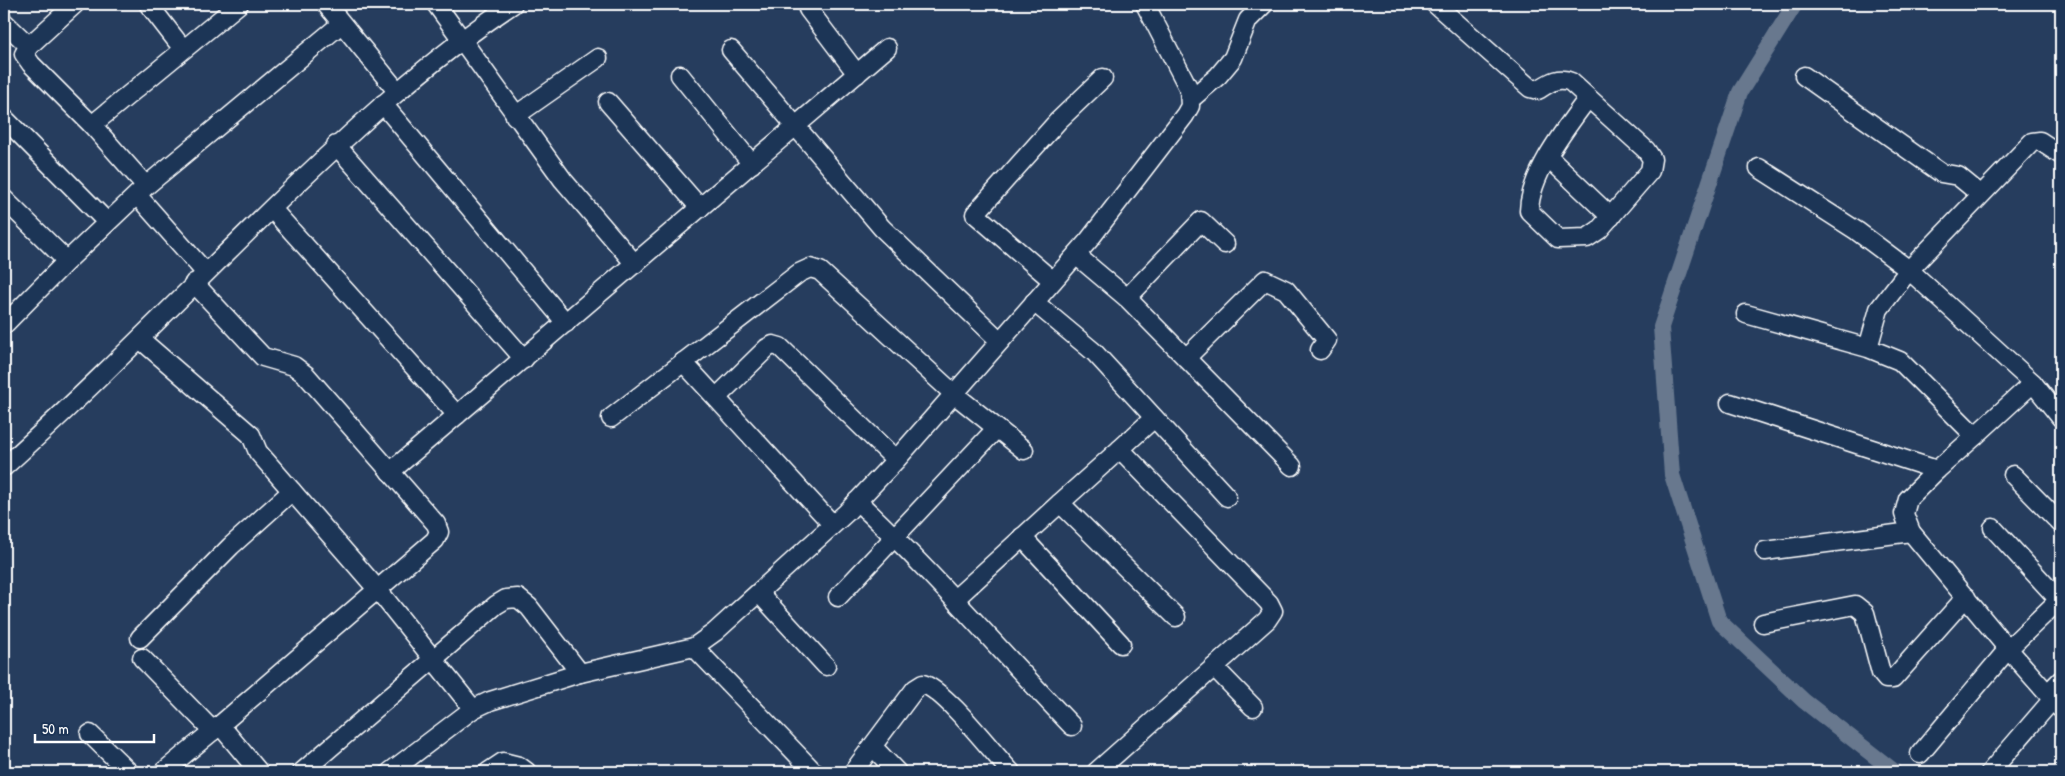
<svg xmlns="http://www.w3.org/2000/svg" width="2065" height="776" viewBox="0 0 2065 776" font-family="'Patrick Hand',sans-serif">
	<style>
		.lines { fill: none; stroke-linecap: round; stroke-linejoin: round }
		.canal { stroke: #67788e; stroke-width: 16 }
		.minor-casing { stroke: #fff; stroke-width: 21 }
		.minor { stroke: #1d3557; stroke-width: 18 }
	</style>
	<rect width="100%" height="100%" fill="#263d5e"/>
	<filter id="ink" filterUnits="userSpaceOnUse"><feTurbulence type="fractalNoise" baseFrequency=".02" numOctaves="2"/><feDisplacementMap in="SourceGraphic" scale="10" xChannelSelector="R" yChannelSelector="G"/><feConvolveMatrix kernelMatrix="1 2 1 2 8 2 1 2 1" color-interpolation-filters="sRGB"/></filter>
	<g filter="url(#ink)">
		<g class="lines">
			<path class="canal" d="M1795,4L1740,92L1661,327L1672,475L1719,621L1804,701L1895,772"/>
			<g class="minor-casing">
				<g id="minor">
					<path d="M75,4L29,46L24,54L31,64L92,125L146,186"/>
					<path d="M326,4L397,91"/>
					<path d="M436,4L563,180L635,264"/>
					<path d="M1435,4L1530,88L1538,90C1549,83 1558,76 1571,82L1646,150L1652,159L1650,171L1599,230L1587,238L1558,239L1529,211C1530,173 1566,128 1588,98"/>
					<path d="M149,5L183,49"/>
					<path d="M808,9L857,74"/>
					<path d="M4,22L29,46"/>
					<path d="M731,50L882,228L1000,341"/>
					<path d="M680,75L752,164"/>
					<path d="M1804,76L1941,173L1958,176L1980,194"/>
					<path d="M1191,99L1218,76L1233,58L1248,20L1264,4"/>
					<path d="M608,102L700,208"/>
					<path d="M383,104L566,323"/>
					<path d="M515,116L598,58"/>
					<path d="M4,118L107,222"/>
					<path d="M92,125L239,4"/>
					<path d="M336,145L524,359"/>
					<path d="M1548,157L1611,217"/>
					<path d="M1759,168L1857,231L1909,270L2032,142L2040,141L2061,155"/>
					<path d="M137,195L205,272"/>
					<path d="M4,199L67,261"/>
					<path d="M272,209L457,415L390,472"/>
					<path d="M1076,255L1127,298L1292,466"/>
					<path d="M1053,281L975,214L1058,121L1103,78"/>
					<path d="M194,283L263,357L294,366L306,375L436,524L439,532L435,540L220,725L259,772"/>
					<path d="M1127,298L1201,221L1225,244"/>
					<path d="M1034,302L1094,352L1227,497"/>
					<path d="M1746,314L1868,348L1900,361L1975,436L2033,383L1909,270L1879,309L1868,348"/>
					<path d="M4,325L67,261L146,186L341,24"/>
					<path d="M140,339L251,435L258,452L378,590L473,709"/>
					<path d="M1186,358L1265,280L1286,290L1327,340L1320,350"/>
					<path d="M683,362L832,524"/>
					<path d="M2033,383L2061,418"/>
					<path d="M717,397L767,348L773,345L780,347L896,460"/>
					<path d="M1730,403L1937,470L1975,436"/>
					<path d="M457,415L887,48"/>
					<path d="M611,418L799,273L810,268L820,271L954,394L1024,450"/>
					<path d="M1120,449L1154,418"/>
					<path d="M4,467C96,384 183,295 272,208C350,133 423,64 513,4"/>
					<path d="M1937,470L1908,499L1904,514L1911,532L2008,649L2061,598"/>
					<path d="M2013,475L2061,524"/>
					<path d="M857,501C933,572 1000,651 1072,726"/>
					<path d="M1060,503L1120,449L1269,603L1273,611L1267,620L1096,772"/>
					<path d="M1993,528L2059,600"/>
					<path d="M1022,537L1121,644"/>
					<path d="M1765,551L1911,532"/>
					<path d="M759,593L826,666"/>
					<path d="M838,597L996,429"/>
					<path d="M955,599L1060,503L1176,617"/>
					<path d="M1763,623L1855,605L1865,613L1881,673L1886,679H1893L1966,597"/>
					<path d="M140,638L231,546L292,491"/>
					<path d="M694,647L814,772"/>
					<path d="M142,658L213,731"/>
					<path d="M1214,667L1253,707"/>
					<path d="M2048,693L2061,680"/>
					<path d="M90,734L129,772"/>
					<path d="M873,747L897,772"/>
					<path d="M1920,754L2008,649L2061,709"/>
					<path d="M163,772L220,725"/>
					<path d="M302,772L496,605L506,599L518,598L529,607L580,673"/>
					<path d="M390,772L473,709L490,701L580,673L694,647L715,632L846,513L896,460L1089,240L1185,115L1190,106L1189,89L1145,4"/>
					<path d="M488,772L503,762L519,766L527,772"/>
					<path d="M853,772L915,689L923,684C946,691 992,752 1011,772"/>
					<path d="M1990,772L2053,699"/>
				</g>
			</g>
			<use href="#minor" class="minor"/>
		</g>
	</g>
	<rect width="2065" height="776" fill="none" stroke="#1d3557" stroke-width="20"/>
	<rect x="10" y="10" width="2045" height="756" fill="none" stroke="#fff" stroke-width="2" filter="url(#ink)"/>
	<path d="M35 734v8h119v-8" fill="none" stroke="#ffffff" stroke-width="2.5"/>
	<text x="42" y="734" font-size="15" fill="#ffffff" stroke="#1d3557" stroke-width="4" paint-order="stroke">50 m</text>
</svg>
